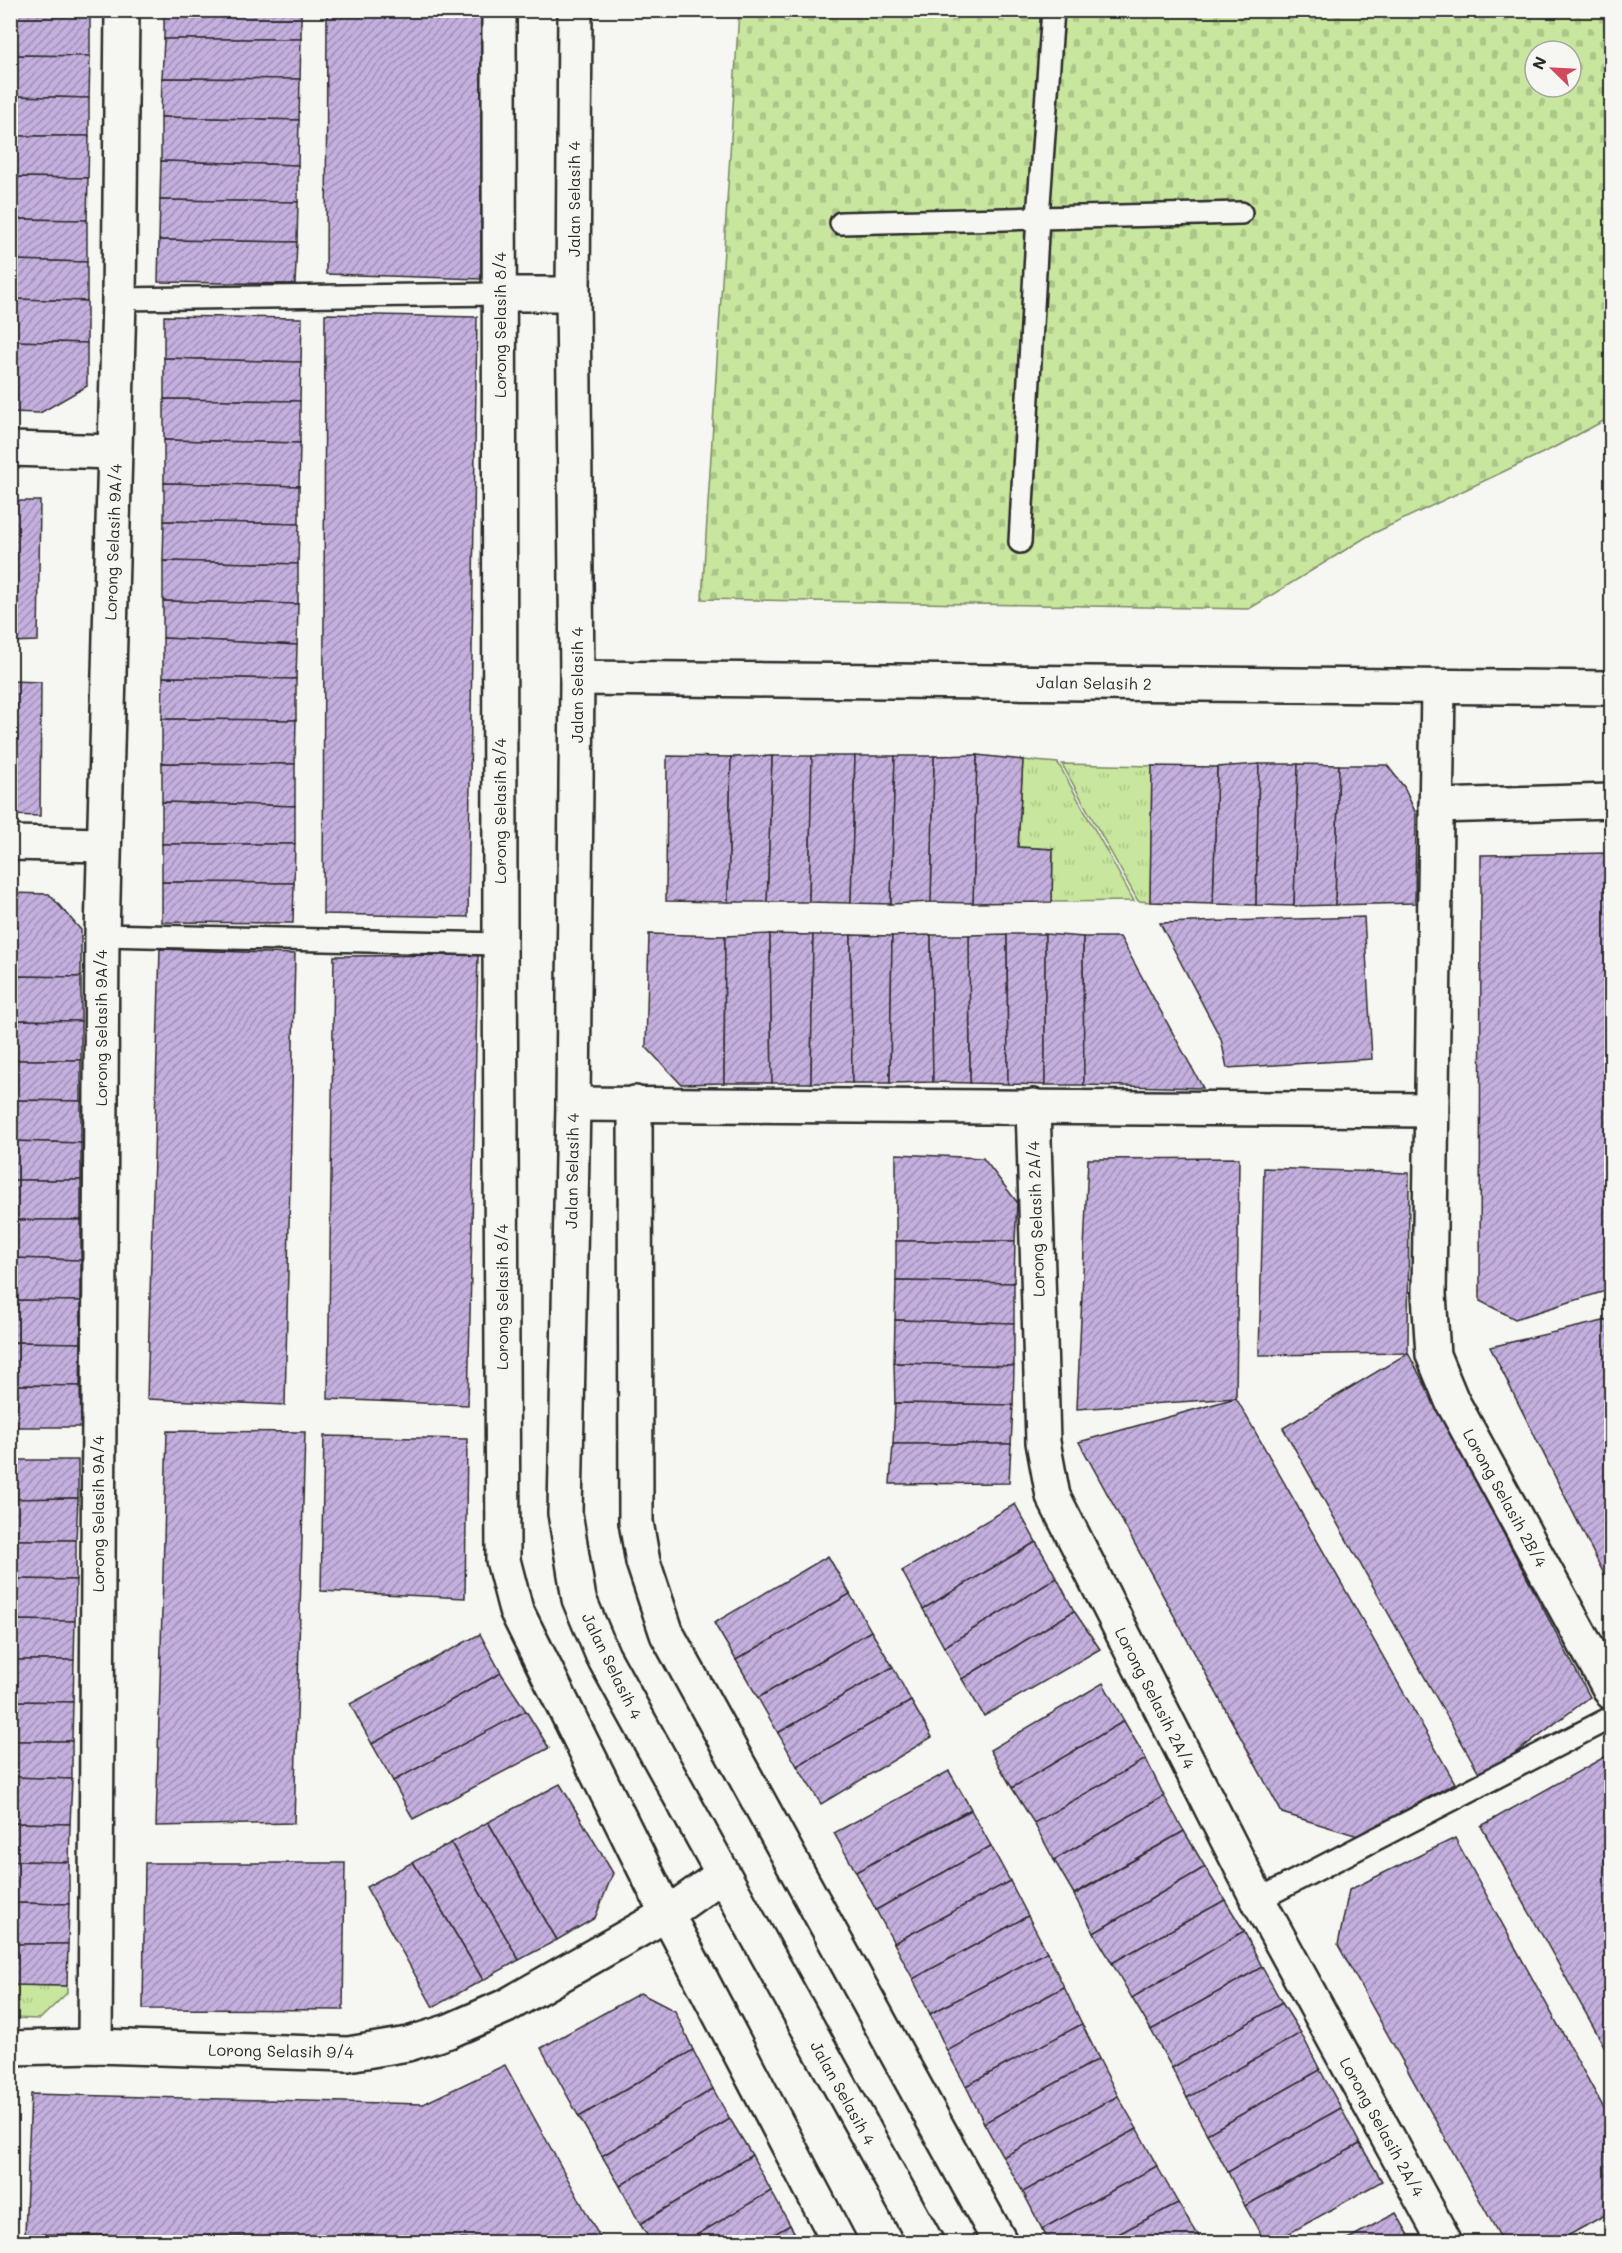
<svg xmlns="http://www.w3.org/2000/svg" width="1622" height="2253" viewBox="0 0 1622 2253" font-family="Mali,sans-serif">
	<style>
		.grass { fill: url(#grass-tufts); stroke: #7a8864; stroke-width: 1.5 }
		.cemetery { fill: url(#cemetery-stones); stroke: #7a8864; stroke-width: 1.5; fill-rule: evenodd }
		.building { fill: url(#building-hatch); stroke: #2b2b2b; stroke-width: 1.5 }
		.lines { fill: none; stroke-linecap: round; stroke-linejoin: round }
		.service-casing { stroke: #2b2b2b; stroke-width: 26 }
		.minor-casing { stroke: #2b2b2b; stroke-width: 38 }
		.service { stroke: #f6f6f2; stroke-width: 21 }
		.minor { stroke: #f6f6f2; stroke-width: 33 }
		.labels { text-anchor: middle; stroke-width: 5; stroke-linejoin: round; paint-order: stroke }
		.street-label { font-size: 16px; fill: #2b2b2b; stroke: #f6f6f2 }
	</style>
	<defs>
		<pattern id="grass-tufts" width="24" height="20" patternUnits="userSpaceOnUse" patternTransform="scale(1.5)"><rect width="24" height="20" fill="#c8e69e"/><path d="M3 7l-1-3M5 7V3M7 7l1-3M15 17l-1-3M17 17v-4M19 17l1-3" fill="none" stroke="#acc588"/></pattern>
		<pattern id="cemetery-stones" width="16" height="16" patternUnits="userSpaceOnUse" patternTransform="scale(1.5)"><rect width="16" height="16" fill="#c8e69e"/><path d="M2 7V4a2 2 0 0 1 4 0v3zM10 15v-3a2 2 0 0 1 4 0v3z" fill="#acc588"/></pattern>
		<pattern id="building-hatch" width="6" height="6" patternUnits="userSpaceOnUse" patternTransform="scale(1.5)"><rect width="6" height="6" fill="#c4afde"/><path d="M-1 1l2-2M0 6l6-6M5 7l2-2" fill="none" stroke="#9f8fb4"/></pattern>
	</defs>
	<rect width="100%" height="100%" fill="#f6f6f2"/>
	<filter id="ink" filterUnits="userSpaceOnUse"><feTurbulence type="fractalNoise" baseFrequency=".0167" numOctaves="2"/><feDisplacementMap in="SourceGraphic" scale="12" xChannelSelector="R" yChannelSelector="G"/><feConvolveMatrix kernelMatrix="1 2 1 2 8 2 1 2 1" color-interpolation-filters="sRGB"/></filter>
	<g filter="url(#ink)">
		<g class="grass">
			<path d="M1023,760L1058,763L1134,901L1052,902L1053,849L1018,847Z"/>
			<path d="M1062,764L1152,766L1150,902L1138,901Z"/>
			<path d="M11,1985L67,1986V1993L40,2019L11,2018Z"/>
		</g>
		<path class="cemetery" d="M739,11H1611V417L1551,449L1368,536L1249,609L702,599ZM1535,51H1571V87H1535Z"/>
		<g class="building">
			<path d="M10,10H90V15L10,13Z"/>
			<rect x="164" y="10" width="137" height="29"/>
			<path d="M327,10H481V279L326,274Z"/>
			<path d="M10,13L90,15V56L10,55Z"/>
			<path d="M164,39H301L300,79L162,78Z"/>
			<path d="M10,55L90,56L89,98L10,96Z"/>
			<path d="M162,78L300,79L299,120L161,117Z"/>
			<path d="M10,96L89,98V136H10Z"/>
			<path d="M161,117L299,120L298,165L161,161Z"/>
			<path d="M10,136H89L88,178L10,177Z"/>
			<path d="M161,161L298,165V202L160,200Z"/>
			<path d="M10,177L88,178L87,220L10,219Z"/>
			<path d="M160,200L298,202L297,242L159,240Z"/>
			<path d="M10,219L87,220V262L10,260Z"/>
			<path d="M159,240L297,242L295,284L158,282Z"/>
			<path d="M10,260L87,262V301L10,299Z"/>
			<path d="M10,299L87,301V343L10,341Z"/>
			<path d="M325,314L477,317L468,917L323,914Z"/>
			<path d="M164,316L302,318L301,362L164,358Z"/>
			<path d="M10,341L87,343V386L40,413L10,412Z"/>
			<path d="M164,358L301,362L300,401L164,399Z"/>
			<path d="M164,399L300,401V443L164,440Z"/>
			<path d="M164,440L300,443L299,486L164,483Z"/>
			<path d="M164,483L299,486V524L164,521Z"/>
			<path d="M10,501H40L38,641L10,642Z"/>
			<path d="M164,521L299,524L298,564L163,561Z"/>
			<path d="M163,561L298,564V604L163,601Z"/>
			<path d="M163,601L298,604L297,645L163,638Z"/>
			<path d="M163,638L297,645L296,679L163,677Z"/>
			<path d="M163,677L296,679V720L162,719Z"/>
			<path d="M10,681L41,682L40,816L10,815Z"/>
			<path d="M162,719L296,720L295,764L162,763Z"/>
			<path d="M977,755L1023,760L1018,847L1053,849L1052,902L973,903Z"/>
			<path d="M977,755L973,903L931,902L934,756Z"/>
			<path d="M667,756L731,757L728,902L666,901Z"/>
			<path d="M772,756H812L809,902H767Z"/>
			<path d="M772,756L767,902H728L731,757Z"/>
			<path d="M812,756H855L851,903L809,902Z"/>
			<path d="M855,756H895L891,904L851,903Z"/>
			<path d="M895,756H934L931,902L891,904Z"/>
			<path d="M162,763L295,764V806L162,802Z"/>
			<path d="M1259,764L1256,905L1213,904L1217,767Z"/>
			<path d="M1259,764H1298L1294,906L1256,905Z"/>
			<path d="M1298,764L1339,765L1335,905L1294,906Z"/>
			<path d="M1339,765H1387L1404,787L1416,814L1415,903L1335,905Z"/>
			<path d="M1152,766L1217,767L1213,904L1150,902Z"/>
			<path d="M162,802L295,806V844H162Z"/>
			<path d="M162,844H295L294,883L162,882Z"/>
			<path d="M1612,853V1289L1515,1319L1480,1301L1481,855Z"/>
			<path d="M162,882L294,883L293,923L162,922Z"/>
			<path d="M10,893L49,894L81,930V977L10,976Z"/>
			<path d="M1364,917L1372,1059L1227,1068L1221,1039L1160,923Z"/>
			<path d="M649,934L725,936L724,1083L681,1084L646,1047Z"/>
			<path d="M770,934L772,1083H724L725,936Z"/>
			<path d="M770,934L813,935L811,1083H772Z"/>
			<path d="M1007,934L1008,1084L970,1083L969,935Z"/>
			<path d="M1007,934H1045V1085L1008,1084Z"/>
			<path d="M1045,934L1083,937L1084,1085H1045Z"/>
			<path d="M813,935H851L852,1083H811Z"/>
			<path d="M851,935L892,936L890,1083H852Z"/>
			<path d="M931,935L933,1082L890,1083L892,936Z"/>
			<path d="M931,935H969L970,1083L933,1082Z"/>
			<path d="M1083,937H1120L1203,1088L1084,1085Z"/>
			<path d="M160,949L295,954L285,1405L147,1399Z"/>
			<path d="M478,955L468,1405L328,1399L334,956Z"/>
			<path d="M10,976L81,977V1021L10,1020Z"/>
			<path d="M10,1020L81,1021V1060H10Z"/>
			<path d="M10,1060H81V1101L10,1100Z"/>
			<path d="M10,1100L81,1101V1143L10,1141Z"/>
			<path d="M10,1141L81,1143V1180H10Z"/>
			<path d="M896,1154L983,1158L1017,1202L1015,1241H896Z"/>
			<path d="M1239,1158L1236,1398L1077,1409L1088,1159Z"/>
			<path d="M1264,1168L1409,1173L1408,1353L1259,1355Z"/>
			<rect x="10" y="1180" width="71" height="40"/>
			<path d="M10,1220H81V1260L10,1258Z"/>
			<path d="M896,1241H1015L1014,1283L896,1281Z"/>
			<path d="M10,1258L81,1260V1301L10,1300Z"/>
			<path d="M896,1281L1014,1283V1323L895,1320Z"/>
			<path d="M10,1300L81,1301V1343L10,1342Z"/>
			<path d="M1612,1319V1590L1490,1347Z"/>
			<path d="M895,1320L1014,1323V1366L894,1363Z"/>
			<path d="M10,1342L81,1343L80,1386L10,1385Z"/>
			<path d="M1408,1353L1590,1697L1482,1778L1283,1428Z"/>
			<path d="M894,1363L1014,1366L1013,1405L895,1403Z"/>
			<path d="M10,1385L80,1386L81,1427H10Z"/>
			<path d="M1236,1398L1455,1783L1358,1836L1282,1813L1079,1442Z"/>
			<path d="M895,1403L1013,1405L1011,1444H893Z"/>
			<path d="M167,1431L305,1432L294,1823L156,1826Z"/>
			<path d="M324,1436L467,1439L465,1598L321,1591Z"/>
			<path d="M893,1444H1011L1009,1483L890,1484Z"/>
			<path d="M10,1460H78V1498L10,1499Z"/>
			<path d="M78,1498L76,1540H10V1499Z"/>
			<path d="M1015,1504L1036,1542L923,1609L902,1571Z"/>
			<path d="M10,1540H76V1580L10,1579Z"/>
			<path d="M1036,1542L1057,1578L944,1647L923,1609Z"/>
			<path d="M828,1556L850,1594L736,1660L714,1623Z"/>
			<path d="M1057,1578L1074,1611L962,1679L944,1647Z"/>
			<path d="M10,1579L76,1580L75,1621L10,1620Z"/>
			<path d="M850,1594L871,1631L758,1698L736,1660Z"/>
			<path d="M1074,1611L1100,1649L984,1716L962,1679Z"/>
			<path d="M10,1620L75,1621L74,1660H10Z"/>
			<path d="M871,1631L893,1667L778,1733L758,1698Z"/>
			<path d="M480,1634L501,1673L372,1744L350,1704Z"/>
			<path d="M10,1660H74L73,1702L10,1701Z"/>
			<path d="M893,1667L911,1701L797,1766L778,1733Z"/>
			<path d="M501,1673L526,1711L393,1781L372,1744Z"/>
			<path d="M1103,1683L1124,1721L1012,1788L990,1750Z"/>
			<path d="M10,1701L73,1702L72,1741H10Z"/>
			<path d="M911,1701L932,1737L821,1804L797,1766Z"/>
			<path d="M526,1711L549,1748L413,1819L393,1781Z"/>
			<path d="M1124,1721L1146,1759L1034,1823L1012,1788Z"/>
			<path d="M10,1741H72V1779L10,1777Z"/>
			<path d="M1608,1755L1612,1762V2060L1481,1826Z"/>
			<path d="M1146,1759L1164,1796L1054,1860L1034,1823Z"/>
			<path d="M949,1771L971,1809L856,1872L834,1833Z"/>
			<path d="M10,1777L72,1779L70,1824L10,1823Z"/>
			<path d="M560,1784L613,1873L595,1918L557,1940L488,1822Z"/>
			<path d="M1164,1796L1184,1831L1074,1894L1054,1860Z"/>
			<path d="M971,1810L991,1846L876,1910L856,1872Z"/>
			<path d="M488,1822L557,1940L519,1960L451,1843Z"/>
			<path d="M10,1823L70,1824L69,1862L10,1861Z"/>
			<path d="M1184,1831L1205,1867L1094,1933L1074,1895Z"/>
			<path d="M1455,1838L1612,2123V2211L1557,2242H1503L1338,1945L1349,1890Z"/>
			<path d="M451,1843L519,1960L483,1980L413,1862Z"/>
			<path d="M991,1846L1010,1881L894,1943L876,1910Z"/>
			<path d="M10,1861L69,1862V1904L10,1903Z"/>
			<path d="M413,1862L483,1980L433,2007L366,1887Z"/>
			<path d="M145,1863H345L343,2010L143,2009Z"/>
			<path d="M1205,1867L1225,1900L1112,1963L1094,1933Z"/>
			<path d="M1010,1881L1028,1916L913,1979L894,1943Z"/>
			<path d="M1225,1900L1244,1931L1132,1998L1112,1963Z"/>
			<path d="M10,1903L69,1904L68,1944H10Z"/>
			<path d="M1028,1916L1047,1952L930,2014L913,1979Z"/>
			<path d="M1244,1931L1262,1967L1151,2030L1132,1998Z"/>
			<path d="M10,1944H68L67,1986L10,1985Z"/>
			<path d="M1047,1952L1064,1987L947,2051L930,2014Z"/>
			<path d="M1262,1967L1282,2003L1172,2068L1151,2030Z"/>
			<path d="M1064,1987L1082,2024L966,2086L947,2051Z"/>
			<path d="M640,1993L675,2011L693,2050L579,2117L541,2048Z"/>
			<path d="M1282,2003L1301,2033L1187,2098L1172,2068Z"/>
			<path d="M1082,2024L1099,2059L984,2123L966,2086Z"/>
			<path d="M1301,2033L1320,2070L1207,2134L1187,2098Z"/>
			<path d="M693,2050L713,2089L602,2156L579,2117Z"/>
			<path d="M1099,2059L1118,2096L1003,2157L984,2123Z"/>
			<path d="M505,2065L602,2241L25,2234L31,2094L423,2104Z"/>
			<path d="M1320,2070L1341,2108L1228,2172L1207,2134Z"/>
			<path d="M713,2089L730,2119L620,2186L602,2156Z"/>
			<path d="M1118,2096L1137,2129L1023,2192L1003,2157Z"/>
			<path d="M1341,2108L1360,2144L1245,2206L1228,2172Z"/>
			<path d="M730,2119L752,2155L640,2224L620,2186Z"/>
			<path d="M1137,2129L1157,2166L1042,2229L1023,2192Z"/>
			<path d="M1360,2144L1382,2181L1274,2242H1265L1245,2206Z"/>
			<path d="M752,2155L771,2191L685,2242H651L640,2224Z"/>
			<path d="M1157,2166L1178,2203L1103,2242H1050L1042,2229Z"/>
			<path d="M771,2191L790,2225L761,2242H685Z"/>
			<path d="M1178,2203L1200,2238L1191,2242H1103Z"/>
			<path d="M1396,2213L1413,2242H1342Z"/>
			<path d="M790,2225L800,2242H761Z"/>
		</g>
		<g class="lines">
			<g class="service-casing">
				<g id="service">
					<path d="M841,223L1241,213"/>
					<path d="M119,299L500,294"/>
					<path d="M1020,542L1038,217L1053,10"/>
					<path d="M102,935L500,944"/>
					<path d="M1258,1900L1612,1717"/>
				</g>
			</g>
			<g class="minor-casing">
				<g id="minor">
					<path d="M499,10L500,944L503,1560L516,1610L667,1914L839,2242"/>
					<path d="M575,10L573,294L577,678L573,1104L565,1513L579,1599L603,1656L926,2242"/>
					<path d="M500,294H573"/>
					<path d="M10,449L115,452"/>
					<path d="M577,678L1612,688"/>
					<path d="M1438,687L1429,1294L1433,1355L1452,1401L1612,1693"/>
					<path d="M1436,806L1612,801"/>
					<path d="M10,843L104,845"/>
					<path d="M635,1103L636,1522L643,1562L667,1634L1000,2242"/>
					<path d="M573,1104L1431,1110"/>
					<path d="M1033,1106L1043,1442L1053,1496L1258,1900L1445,2242"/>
					<path d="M95,2046L102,935L119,299L122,10"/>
					<path d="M10,2048L95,2046L348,2054L408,2044L449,2031L506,2006L667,1914L722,1875"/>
				</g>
			</g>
			<use href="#service" class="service"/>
			<use href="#minor" class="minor"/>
		</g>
	</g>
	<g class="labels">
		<g class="street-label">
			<text transform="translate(574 199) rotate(-90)" y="6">Jalan Selasih 4</text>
			<text transform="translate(500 325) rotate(-90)" y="6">Lorong Selasih 8/4</text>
			<text transform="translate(113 542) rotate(-88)" y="6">Lorong Selasih 9A/4</text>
			<text transform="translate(1094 683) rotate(1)" y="6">Jalan Selasih 2</text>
			<text transform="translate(577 685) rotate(-90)" y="6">Jalan Selasih 4</text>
			<text transform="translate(500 811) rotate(-90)" y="6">Lorong Selasih 8/4</text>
			<text transform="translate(101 1028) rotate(-90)" y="6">Lorong Selasih 9A/4</text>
			<text transform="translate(572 1171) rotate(-89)" y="6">Jalan Selasih 4</text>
			<text transform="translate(1036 1219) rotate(-92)" y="6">Lorong Selasih 2A/4</text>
			<text transform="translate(502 1297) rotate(-90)" y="6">Lorong Selasih 8/4</text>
			<text transform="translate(1505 1498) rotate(61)" y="6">Lorong Selasih 2B/4</text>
			<text transform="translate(98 1514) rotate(-90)" y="6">Lorong Selasih 9A/4</text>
			<text transform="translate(612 1666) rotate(64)" y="6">Jalan Selasih 4</text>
			<text transform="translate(1155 1698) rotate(63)" y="6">Lorong Selasih 2A/4</text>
			<text transform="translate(281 2051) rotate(1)" y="6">Lorong Selasih 9/4</text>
			<text transform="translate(843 2093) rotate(61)" y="6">Jalan Selasih 4</text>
			<text transform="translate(1382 2127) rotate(61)" y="6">Lorong Selasih 2A/4</text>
		</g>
	</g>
	<rect width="1622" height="2253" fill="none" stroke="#f6f6f2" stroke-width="36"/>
	<rect x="18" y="18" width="1586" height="2217" fill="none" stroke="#2b2b2b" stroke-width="2" filter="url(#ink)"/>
	<g transform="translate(1553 69) rotate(294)"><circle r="28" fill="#f6f6f2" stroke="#a5a5a2" stroke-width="1.5"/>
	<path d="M0-4.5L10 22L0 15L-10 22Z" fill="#d1495b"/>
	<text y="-9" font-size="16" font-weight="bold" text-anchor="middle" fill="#2b2b2b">N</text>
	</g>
</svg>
